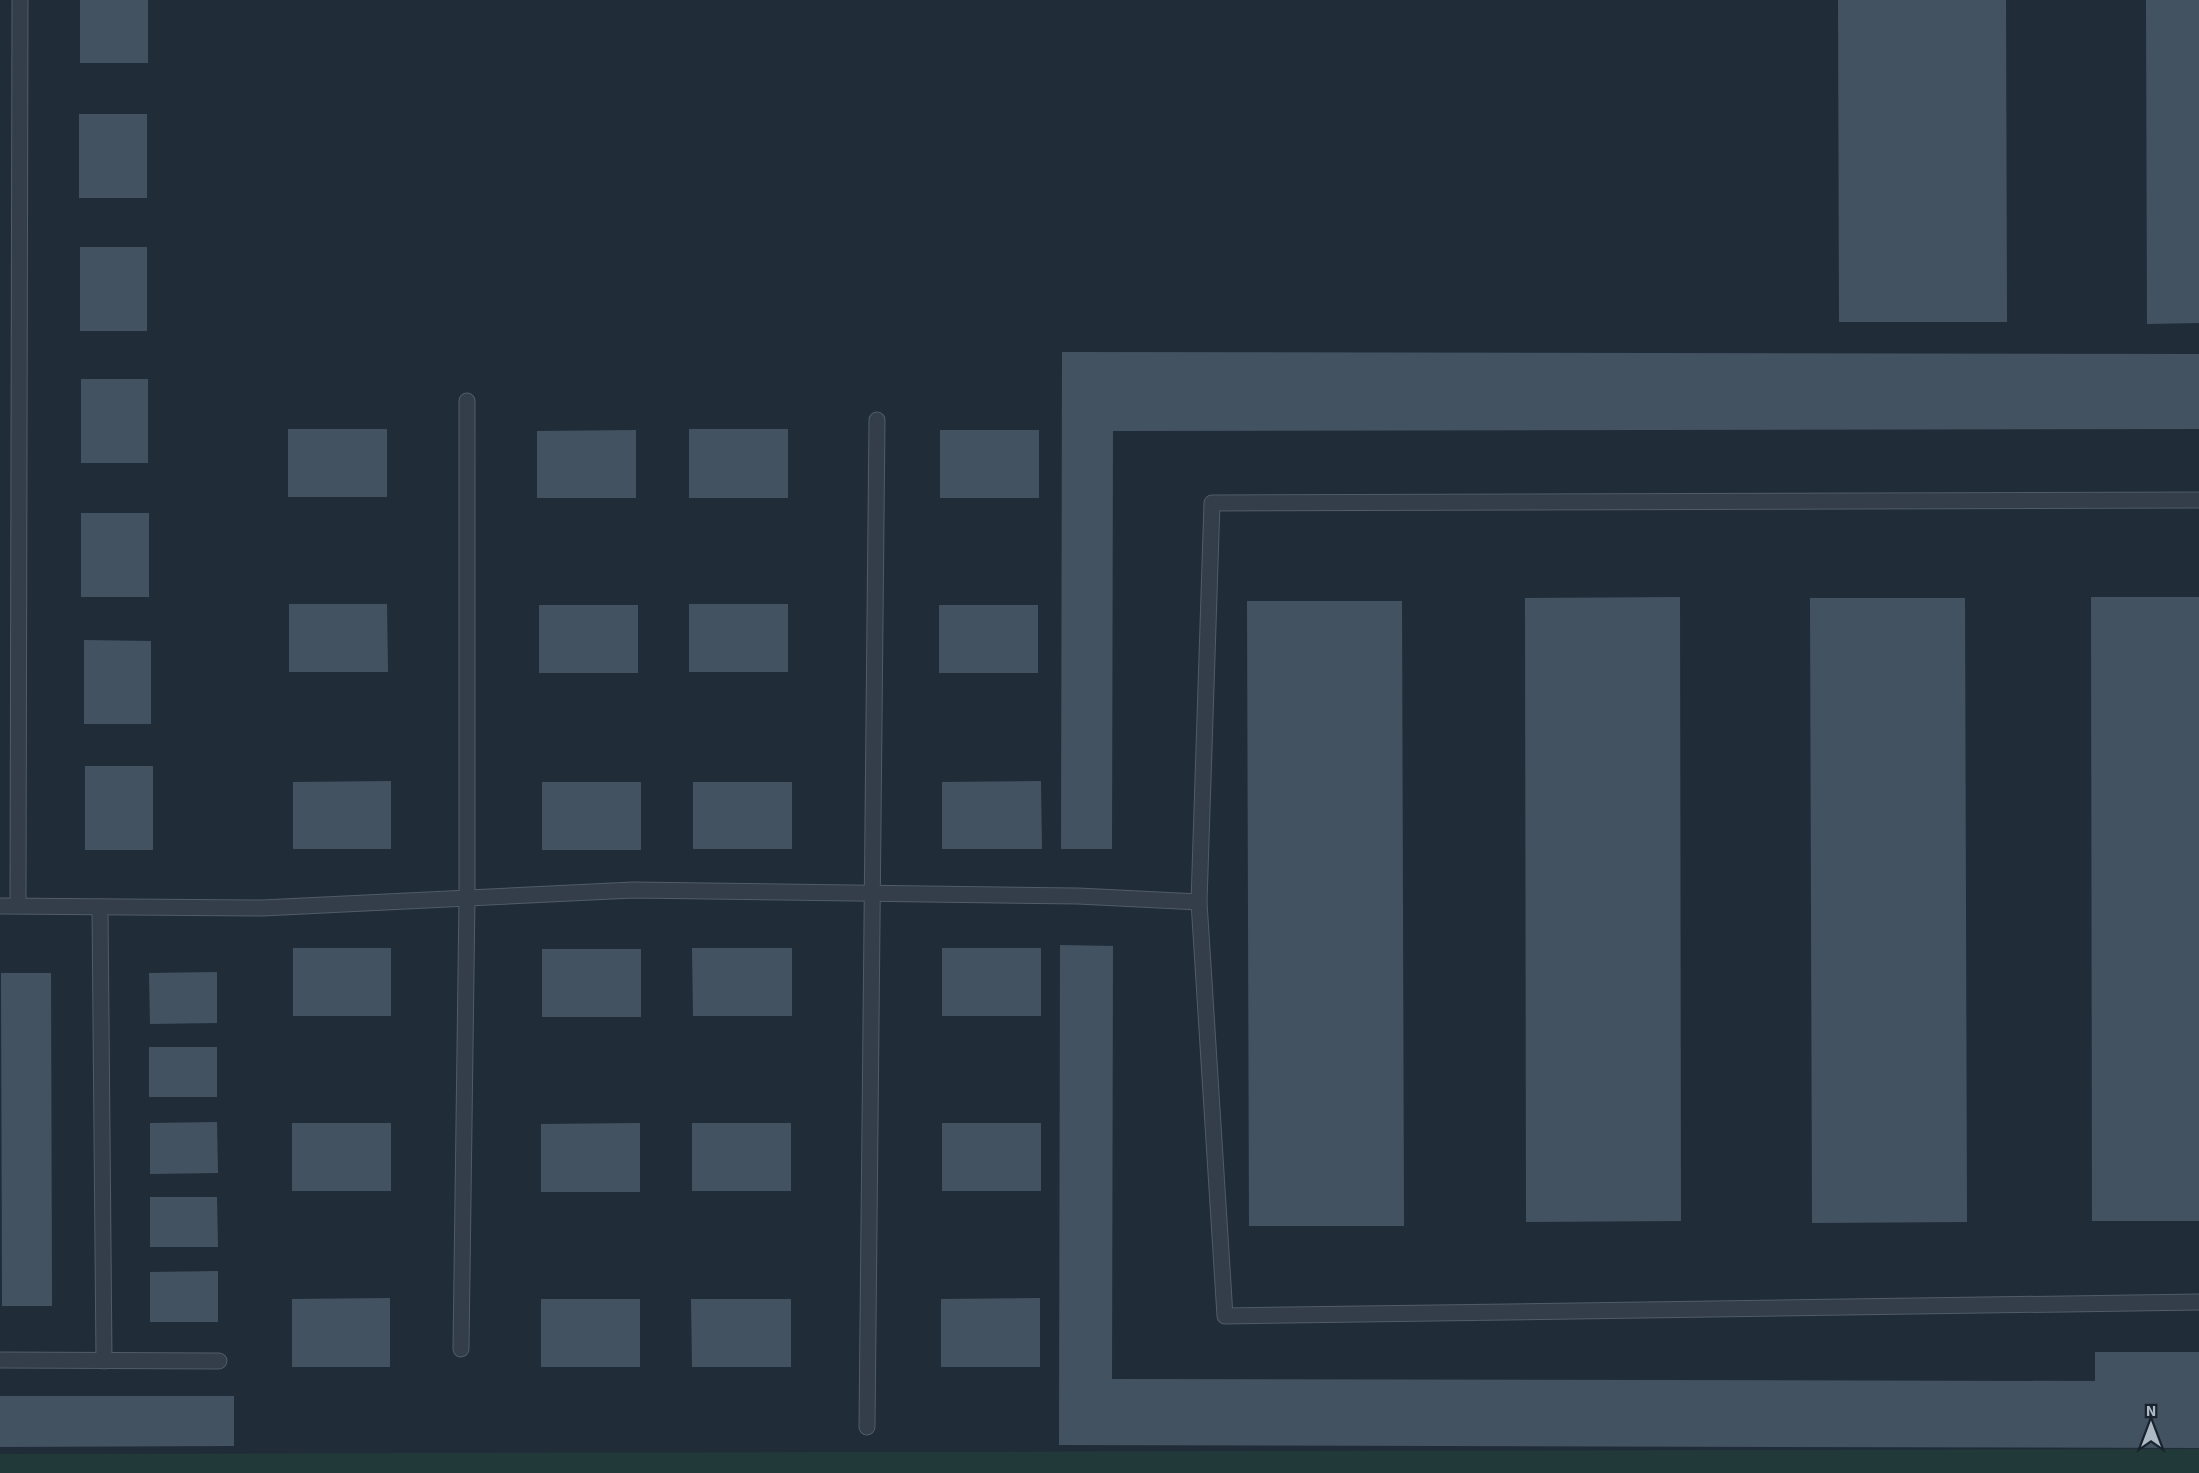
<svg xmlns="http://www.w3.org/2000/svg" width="2199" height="1473" viewBox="0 0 2199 1473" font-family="'Source Sans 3',sans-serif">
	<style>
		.green { fill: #22393a }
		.building { fill: #435261 }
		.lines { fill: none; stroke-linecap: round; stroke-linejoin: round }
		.lane-casing { stroke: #515c67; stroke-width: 17 }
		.lane { stroke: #343e4a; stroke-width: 15 }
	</style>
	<rect width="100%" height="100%" fill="#202d39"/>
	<path class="green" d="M2199,1449V1473H0V1454Z"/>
	<g class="building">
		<rect x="80" y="0" width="68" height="63"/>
		<path d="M1838,0H2006L2007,322H1839Z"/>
		<path d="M2146,0H2199V323L2147,324Z"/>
		<rect x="79" y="114" width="68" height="84"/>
		<rect x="80" y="247" width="67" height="84"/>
		<path d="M1062,352L2199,354V429L1113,431L1112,849H1061Z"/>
		<rect x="81" y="379" width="67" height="84"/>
		<rect x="288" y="429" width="99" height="68"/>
		<rect x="689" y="429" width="99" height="69"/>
		<path d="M636,430V498H537V431Z"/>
		<rect x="940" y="430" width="99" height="68"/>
		<rect x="81" y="513" width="68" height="84"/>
		<path d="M1680,597L1681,1221L1526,1222L1525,598Z"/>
		<path d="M2091,597H2199V1221H2092Z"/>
		<path d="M1810,598H1965L1967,1222L1812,1223Z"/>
		<path d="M1247,601H1402L1404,1226H1249Z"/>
		<path d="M289,604H387L388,672H289Z"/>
		<rect x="689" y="604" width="99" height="68"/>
		<rect x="539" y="605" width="99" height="68"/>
		<rect x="939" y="605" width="99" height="68"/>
		<path d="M84,640L151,641V724H84Z"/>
		<rect x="85" y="766" width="68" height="84"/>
		<path d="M391,781V849H293V782Z"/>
		<path d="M1041,781L1042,849H942V782Z"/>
		<rect x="542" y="782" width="99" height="68"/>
		<rect x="693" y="782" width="99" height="67"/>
		<path d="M1060,945L1113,946L1112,1379L2095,1381V1352H2199V1448L1059,1445Z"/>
		<rect x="293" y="948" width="98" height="68"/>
		<path d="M692,948H792V1016H693Z"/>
		<rect x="942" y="948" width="99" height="68"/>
		<rect x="542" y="949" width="99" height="68"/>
		<path d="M217,972V1023L150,1024L149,973Z"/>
		<path d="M1,973H51L52,1306H2Z"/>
		<rect x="149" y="1047" width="68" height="50"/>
		<path d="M217,1122L218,1173L150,1174V1123Z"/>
		<rect x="292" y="1123" width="99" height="68"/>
		<path d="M640,1123V1192H541V1124Z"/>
		<rect x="692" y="1123" width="99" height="68"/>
		<rect x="942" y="1123" width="99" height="68"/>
		<path d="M150,1197H217L218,1247H150Z"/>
		<path d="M218,1271V1322H150V1272Z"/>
		<path d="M390,1298V1367H292V1299Z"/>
		<path d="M1040,1298V1367H941V1299Z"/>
		<rect x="541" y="1299" width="99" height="68"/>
		<path d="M691,1299H791V1367H692Z"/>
		<path d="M0,1396H234V1446L0,1447Z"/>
	</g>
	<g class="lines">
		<g class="lane-casing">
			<g id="lane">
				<path d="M2199,500L1212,503L1199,902L1225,1316L2199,1302"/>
				<path d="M0,906L262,908L633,890L1078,896L1199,902"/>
				<path d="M18,906L20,0"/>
				<path d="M100,907L104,1361"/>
				<path d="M461,1349L467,898V401"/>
				<path d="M0,1360L219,1361"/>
				<path d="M867,1427L877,420"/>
			</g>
		</g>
		<use href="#lane" class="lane"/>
	</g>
	<g transform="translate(2151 1425)" stroke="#19232e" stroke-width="4.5" paint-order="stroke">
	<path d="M0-4.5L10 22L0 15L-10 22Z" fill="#aeb9c6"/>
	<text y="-9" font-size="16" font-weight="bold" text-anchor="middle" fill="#aeb9c6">N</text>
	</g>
</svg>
